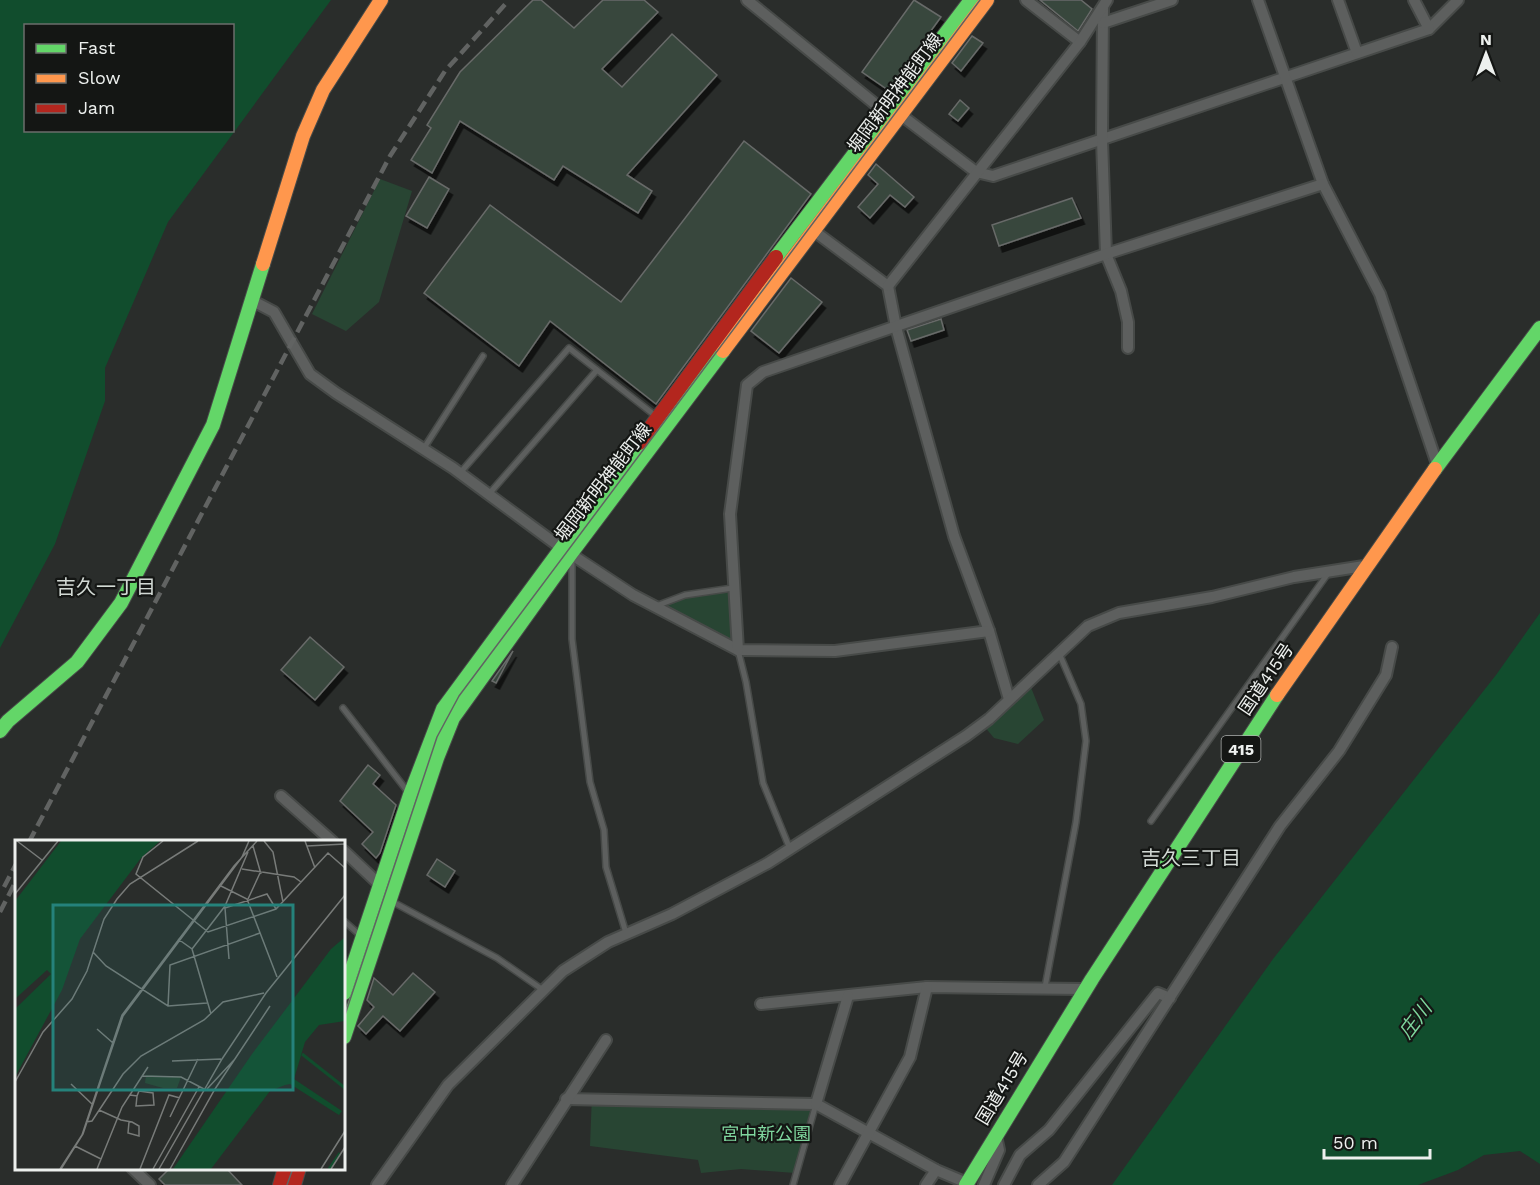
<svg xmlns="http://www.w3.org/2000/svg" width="1540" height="1185" viewBox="0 0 1540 1185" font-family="'Work Sans','Noto Sans JP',sans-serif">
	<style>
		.green { fill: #284533 }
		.water { fill: #114d2d; fill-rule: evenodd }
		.building { fill: #39463e; stroke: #686b69; stroke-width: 1.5; filter: url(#shadow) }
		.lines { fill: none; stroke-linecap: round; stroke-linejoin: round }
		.lane-casing { stroke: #474a48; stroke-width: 8 }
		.street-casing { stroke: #474a48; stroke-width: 14 }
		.fast-casing { stroke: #474a48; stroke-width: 16 }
		.slow-casing { stroke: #474a48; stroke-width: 16 }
		.jam-casing { stroke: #474a48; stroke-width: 16 }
		.lane { stroke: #5d5f5e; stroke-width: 5 }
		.street { stroke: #5d5f5e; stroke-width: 10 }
		.fast { stroke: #63d668; stroke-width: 14 }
		.slow { stroke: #ff974d; stroke-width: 14 }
		.jam { stroke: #b3261e; stroke-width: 14 }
		.tram { stroke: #616362; stroke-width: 1.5 }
		.rail { stroke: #616362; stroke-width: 4.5; stroke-dasharray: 12 6; stroke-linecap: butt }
		.labels { text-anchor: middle; stroke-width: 4.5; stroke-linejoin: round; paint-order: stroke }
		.shield { fill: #141614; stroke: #acafad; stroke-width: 1.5 }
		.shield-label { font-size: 16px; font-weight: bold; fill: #edf0ee }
		.street-label { font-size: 18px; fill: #edf0ee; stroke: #141614 }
		.park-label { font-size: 18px; fill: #7fd69e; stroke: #141614 }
		.neighbourhood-label { font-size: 20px; fill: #d2d9d4; stroke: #141614 }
		.water-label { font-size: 20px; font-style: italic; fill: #7dd59c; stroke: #141614 }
		.inset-river { fill: none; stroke: #114d2d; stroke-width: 3 }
		.inset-road { fill: none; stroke: #787b79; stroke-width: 1.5 }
		.view { fill: #25827b; fill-opacity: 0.15; stroke: #25827b; stroke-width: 3 }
		.inset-edge { fill: none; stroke: #edf0ee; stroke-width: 3 }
	</style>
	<defs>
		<filter id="shadow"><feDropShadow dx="3.5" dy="6" stdDeviation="0" flood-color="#0009"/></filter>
	</defs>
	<rect width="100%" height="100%" fill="#2a2d2b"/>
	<g class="green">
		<path d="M380,179L412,191L379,302L346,331L312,314Z"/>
		<path d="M733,588L738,650L655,606L685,595Z"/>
		<path d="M1030,685L1044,720L1018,744L994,738L984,726Z"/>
		<path d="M592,1094L767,1097L816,1108L795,1173L741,1169L701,1173L698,1160L590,1146Z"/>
	</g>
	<g class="water">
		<path d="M0,0H331L168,222L105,368V401L55,544L0,648ZM26,26H232V130H26Z"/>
		<path d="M1540,613V1164L1520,1151L1484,1155L1458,1170L1418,1185H1112L1273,959L1496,675Z"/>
	</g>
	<g class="building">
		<path d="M533,0H541L574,28L603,0H644L658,12L602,69L622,87L672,34L717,75L627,175L652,191L638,213L563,166L554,180L460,121L432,173L411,160L431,128L427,125L460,72Z"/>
		<path d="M914,0L941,17L888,90L862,72Z"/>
		<path d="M1040,0H1081L1092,9L1078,31Z"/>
		<path d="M972,36L983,43L961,71L952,63Z"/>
		<path d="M960,100L969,108L958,121L949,114Z"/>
		<path d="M744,141L811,194L656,404L550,321L519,366L424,293L490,205L621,302Z"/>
		<path d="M876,164L914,197L905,207L890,195L870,218L858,207L878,184L868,175Z"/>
		<path d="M429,177L449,189L427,228L406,216Z"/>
		<path d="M1072,198L1081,218L999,246L992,225Z"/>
		<path d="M791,278L822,302L779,353L751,331Z"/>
		<path d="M941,319L944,330L911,341L907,330Z"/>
		<path d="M310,637L344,667L315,700L281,670Z"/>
		<path d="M513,651L496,683L492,681Z"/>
		<path d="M368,765L380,775L373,784L396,805L380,853L376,858L362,844L373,832L340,801Z"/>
		<path d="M437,859L455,871L445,887L427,875Z"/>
		<path d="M413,973L435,992L400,1031L383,1016L366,1034L358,1026L374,1007L367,1000L374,978L393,995Z"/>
		<path d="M170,1168H226L242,1185H165L159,1179Z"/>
	</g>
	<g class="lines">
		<g class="lane-casing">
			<g id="lane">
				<path d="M424,448L483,356"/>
				<path d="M460,473L569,348L657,417"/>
				<path d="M489,494L597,370"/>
				<path d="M572,560V639L590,782L604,830L606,867L626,933"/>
				<path d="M656,606L685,595L733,588"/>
				<path d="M738,650L746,682L763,783L790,849"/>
				<path d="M343,708L408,792"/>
				<path d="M1151,821L1329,572"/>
				<path d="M391,901L497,958L543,990"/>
				<path d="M344,921L361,936"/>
				<path d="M1045,987L1076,822L1086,741L1081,704L1059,653"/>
				<path d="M793,1185L816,1104"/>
			</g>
		</g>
		<g class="street-casing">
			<g id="street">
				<path d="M747,0L885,112L901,115L976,172L993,176L1429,29L1458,0"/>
				<path d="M1026,0L1080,42"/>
				<path d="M1258,0L1323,184L1380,294L1437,464"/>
				<path d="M1338,0L1357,53"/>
				<path d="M1414,0L1429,29"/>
				<path d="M1103,8L1102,140L1106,254L1121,291L1128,322V348"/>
				<path d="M1103,23L1172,0"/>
				<path d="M810,228L888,286L896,327L954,536L989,631L1009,699"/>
				<path d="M888,286L1080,42L1107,0"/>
				<path d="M251,300L274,312L310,374L336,393L453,468L560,547L633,595L738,650L835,651L989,631"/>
				<path d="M738,650L730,514L747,385L763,372L1106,254L1323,184"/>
				<path d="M281,796L333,842"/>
				<path d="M344,851L380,885"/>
				<path d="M761,1004L927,987L1083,989"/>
				<path d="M566,1099L816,1104L936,1170L967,1183"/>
				<path d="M816,1104L848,996"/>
				<path d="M132,1168L150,1185"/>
				<path d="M377,1185L448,1085L563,971L608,942L672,914L768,863L966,736L989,719L1088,626L1119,613L1212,597L1294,577L1364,566"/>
				<path d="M512,1185L606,1040"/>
				<path d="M840,1185L910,1057L927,987"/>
				<path d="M926,1185L936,1170"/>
				<path d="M984,1185L999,1150L996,1136"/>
				<path d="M1004,1185L1020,1155L1049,1130L1158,993L1170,998"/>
				<path d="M1038,1185L1064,1162L1280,826L1339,751L1386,675L1392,647"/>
			</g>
		</g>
		<g class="fast-casing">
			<g id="fast">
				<path d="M776,257L971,0"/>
				<path d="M1435,469L1540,328"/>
				<path d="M0,731L8,721L77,662L121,603L213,425L263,264"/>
				<path d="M344,993L410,795L443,709L639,443"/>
				<path d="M344,1037L437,758L453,718L572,552L723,351"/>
				<path d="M966,1185L1092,979L1277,695"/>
			</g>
		</g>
		<g class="slow-casing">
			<g id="slow">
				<path d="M263,264L303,136L323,90L381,0"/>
				<path d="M723,351L987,0"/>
				<path d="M1277,695L1435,469"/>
			</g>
		</g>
		<g class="jam-casing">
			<g id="jam">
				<path d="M639,443L776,257"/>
				<path d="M280,1185L285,1168"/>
				<path d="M294,1185L299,1168"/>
			</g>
		</g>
		<use href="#lane" class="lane"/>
		<use href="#street" class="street"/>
		<use href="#fast" class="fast"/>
		<use href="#slow" class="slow"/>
		<use href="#jam" class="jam"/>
		<g class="tram">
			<path d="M344,1018L437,737L459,696L980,0"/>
			<path d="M287,1185L293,1168"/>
		</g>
		<g class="rail">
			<path d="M29,842L390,156L445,71L509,0"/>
			<path d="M4,887L16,864"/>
			<path d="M0,912L16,881"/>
		</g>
	</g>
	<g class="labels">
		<rect class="shield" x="1221.5" y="736" width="39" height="26" rx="4.5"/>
		<g class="shield-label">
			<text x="1241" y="755">415</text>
		</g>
		<g class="street-label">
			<text transform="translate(895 93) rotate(-53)" y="6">堀岡新明神能町線</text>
			<text transform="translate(603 482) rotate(-52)" y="6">堀岡新明神能町線</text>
			<text transform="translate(1266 679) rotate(-56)" y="6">国道415号</text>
			<text transform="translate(1002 1088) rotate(-59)" y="6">国道415号</text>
		</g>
		<g class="park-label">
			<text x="766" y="1140">宮中新公園</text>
		</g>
		<g class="neighbourhood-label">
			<text x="106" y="594">吉久一丁目</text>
			<text x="1191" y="865">吉久三丁目</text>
		</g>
		<g class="water-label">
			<text transform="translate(1415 1020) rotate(-53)" y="7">庄川</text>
		</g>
	</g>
	<g transform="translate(15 840)">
		<rect width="330" height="330" fill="#2a2d2b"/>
		<path d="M131,235L166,237L162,248H148L130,243Z" fill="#284533"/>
		<path d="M46,1H145L126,18L65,99L47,150L0,237V169L36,134L32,130L0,159V61ZM330,97V181L304,185L290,202L279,239L327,271L324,275L275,244L270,245L255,251L196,329H158L237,214L316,109Z" fill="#114d2d"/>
		<path class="inset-river" d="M287,214L330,248M314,329L325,313"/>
		<path class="inset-road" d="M2,1L27,20M148,1L128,17L121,34L193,92L261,69L313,13L330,28M249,1L258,12L268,62M290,1L300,28M238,6L246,34M292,6L330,4M227,29L279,37L286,42M204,45L232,59L262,137M0,54L43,1M233,59L245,33M210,68L252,54L261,69M210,68L214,119M163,99L177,109L196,174M177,109L210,66L233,12M78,112L91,126L153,166L192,163M153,166L155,125L245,93M82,189L98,203M157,221L206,219M127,236L166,237L189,249M0,242L28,192L57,159L72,131L89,79L102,59L115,44L183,1M56,244L77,264M192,249L219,220M115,255L122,256L124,251L138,253L139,265L121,266L122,256M84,270L106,280L117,282L124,286V296L113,293L114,282M155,277L183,219M71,282L77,281L108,234L126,216L189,180L208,162L249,153M60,306L86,319M45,329L67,295L107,175L219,26L242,1M46,329L68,294L108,176L227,17L234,1M82,329L107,267L133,227M125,329L154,255L165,258M138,329L184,247M144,329L207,219L251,153L330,55M155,329L200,249L255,166M306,329L330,291M316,329L330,307"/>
		<path class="view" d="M38,65H278V250H38Z"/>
		<rect width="330" height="330" class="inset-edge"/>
	</g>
	<rect x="24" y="24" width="210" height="108" fill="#141614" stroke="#6b6d6b" stroke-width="1.5"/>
	<rect x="36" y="44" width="30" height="9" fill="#63d668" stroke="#6b6d6b" stroke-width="1.5"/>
	<text x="78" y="54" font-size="18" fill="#edf0ee">Fast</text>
	<rect x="36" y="74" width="30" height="9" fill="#ff974d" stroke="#6b6d6b" stroke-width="1.5"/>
	<text x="78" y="84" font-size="18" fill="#edf0ee">Slow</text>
	<rect x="36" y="104" width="30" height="9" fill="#b3261e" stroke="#6b6d6b" stroke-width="1.5"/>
	<text x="78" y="114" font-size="18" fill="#edf0ee">Jam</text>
	<g transform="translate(1486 54)" stroke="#141614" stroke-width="4.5" paint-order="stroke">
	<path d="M0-4.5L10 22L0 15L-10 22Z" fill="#edf0ee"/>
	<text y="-9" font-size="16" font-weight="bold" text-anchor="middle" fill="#edf0ee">N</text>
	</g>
	<path d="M1324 1149v9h106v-9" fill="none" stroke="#edf0ee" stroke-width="3"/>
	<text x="1333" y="1149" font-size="18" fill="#edf0ee" stroke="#141614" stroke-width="4.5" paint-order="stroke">50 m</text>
</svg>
